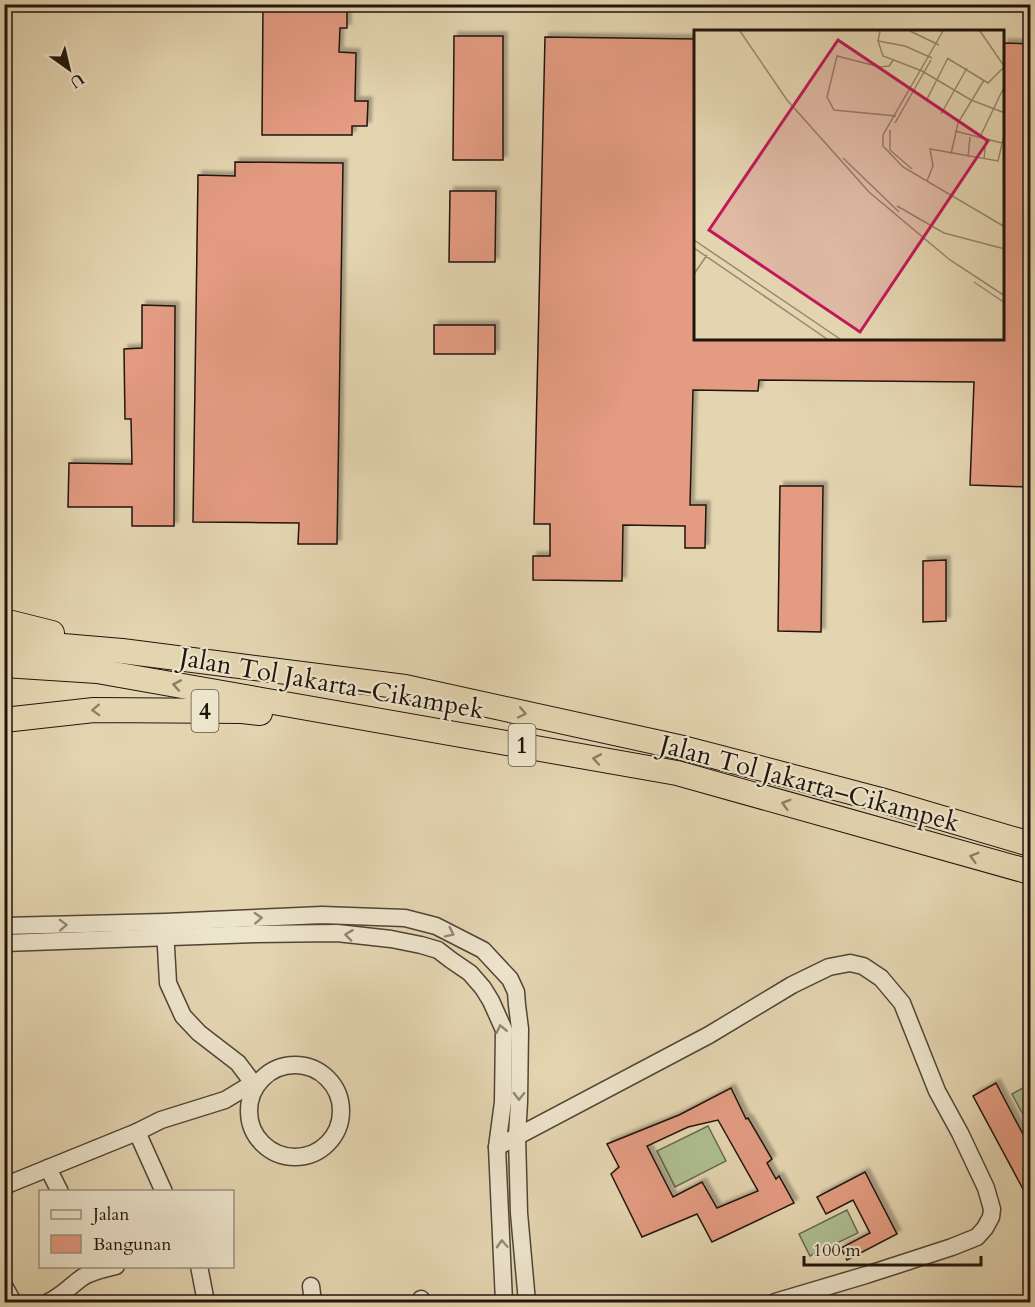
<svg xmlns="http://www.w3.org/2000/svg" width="1035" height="1307" viewBox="0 0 1035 1307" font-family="Cardo,serif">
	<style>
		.green { fill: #aebe91; stroke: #676a4f; stroke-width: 1.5 }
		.building { fill: #e39b81; stroke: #20150d; stroke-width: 1.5; fill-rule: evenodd; filter: url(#shadow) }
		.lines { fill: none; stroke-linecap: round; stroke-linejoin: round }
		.minor-casing { stroke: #514536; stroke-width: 19 }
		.highway-casing { stroke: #20150d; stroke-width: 26 }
		.minor { stroke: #ede4cc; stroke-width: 16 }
		.highway { stroke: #e4d5b1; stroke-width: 24 }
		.oneway { stroke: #8c7f67 }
		.oneway2 { stroke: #918776 }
		.labels { text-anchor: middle; stroke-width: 4.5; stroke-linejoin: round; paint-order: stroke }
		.shield { fill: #ede4cc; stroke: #5e5346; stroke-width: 1.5 }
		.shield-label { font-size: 24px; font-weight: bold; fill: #20150d }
		.street-label { font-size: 26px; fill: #20150d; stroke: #ede4cc }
		.inset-road { fill: none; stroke: #96886f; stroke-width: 1.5 }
		.view { fill: #c2185b; fill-opacity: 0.15; stroke: #c2185b; stroke-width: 3 }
		.inset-edge { fill: none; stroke: #20150d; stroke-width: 3 }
	</style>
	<defs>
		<filter id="shadow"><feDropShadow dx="4" dy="-4" stdDeviation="1.5" flood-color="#0004"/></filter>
	</defs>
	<rect width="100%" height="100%" fill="#e4d5b1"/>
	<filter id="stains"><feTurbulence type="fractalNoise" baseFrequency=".00333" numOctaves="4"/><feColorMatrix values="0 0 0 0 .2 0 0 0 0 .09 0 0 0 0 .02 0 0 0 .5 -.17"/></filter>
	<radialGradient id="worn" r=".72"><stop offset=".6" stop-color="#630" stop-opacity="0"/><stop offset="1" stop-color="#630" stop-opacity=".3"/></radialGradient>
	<g class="green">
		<path d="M1030,1084V1123L1028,1124L1012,1094Z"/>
		<path d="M708,1126L726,1161L675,1187L657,1151Z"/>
		<path d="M847,1210L858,1233L810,1256L799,1234Z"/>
	</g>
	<g class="building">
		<path d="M263,4H347V28H340L339,52L356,53L355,101H368L367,126H352V135H262Z"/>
		<path d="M454,36H503V160H453Z"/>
		<path d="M545,37L696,39V339H1004V43L1030,44V487L970,485L974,382L759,380L758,391L693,390L690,505H706L705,548H685V526L623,525L622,581L533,580V556H550V524H534Z"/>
		<path d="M235,162L343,163L337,544H298L299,523L193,522L198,175L235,176Z"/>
		<path d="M450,191H496L495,262H449Z"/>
		<path d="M142,305L175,306L174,526H132V507H68L69,463L132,464L131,419H125L124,349L142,348Z"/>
		<rect x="434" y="325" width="61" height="29"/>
		<path d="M780,486H823L821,632L778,631Z"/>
		<path d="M946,560V621L923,622V561Z"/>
		<path d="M996,1083L1025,1138L1030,1135V1202L973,1096Z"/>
		<path d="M731,1088L746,1119L748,1118L772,1159L767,1163L776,1179L779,1176L794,1203L712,1242L697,1214L642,1237L611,1174L619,1167L607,1144L679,1115ZM718,1120L758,1191L717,1208L702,1182L673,1197L647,1146L688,1127Z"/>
		<path d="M865,1172L897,1234L847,1260L841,1248L870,1233L853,1200L826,1214L817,1197Z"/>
	</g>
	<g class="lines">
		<g class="minor-casing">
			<g id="minor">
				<path d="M4,926L165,922L322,915L405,918L436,926L483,950L510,979L516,992L517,1005L520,1029L519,1102L517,1136L519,1213L527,1302"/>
				<path d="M4,943L255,934L337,933L391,939L421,945L438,950L451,960L470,973L483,988L491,1001L504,1030L503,1102L497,1147L504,1302"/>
				<circle cx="295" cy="1111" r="46"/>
				<path d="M137,1132L164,1192"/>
				<path d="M497,1147L709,1035L792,985L829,967L850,963L863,966L881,978L902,1003L937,1091L960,1133L986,1188L992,1209L991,1217L985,1228L977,1237L952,1247L866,1275L775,1302"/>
				<path d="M48,1168L60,1192"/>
				<path d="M4,1186L137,1132L161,1120L225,1100L253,1083L238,1063L199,1033L183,1016L168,983L165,929"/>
				<path d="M199,1266L206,1302"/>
				<path d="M4,1286L13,1302"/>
				<path d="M311,1286L313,1302"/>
				<path d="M421,1299L422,1302"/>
				<path d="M48,1302C61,1297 71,1285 83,1277C93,1271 104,1269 116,1266"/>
			</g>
		</g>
		<g class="highway-casing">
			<g id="highway">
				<path d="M4,621L52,633"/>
				<path d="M4,641L122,651L405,687L683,748L881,800L1030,844"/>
				<path d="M4,665L97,671L677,773L1030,872"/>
				<path d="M4,720L94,710L242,711L260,713"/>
			</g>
		</g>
		<use href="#minor" class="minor"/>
		<use href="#highway" class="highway"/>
	</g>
	<defs><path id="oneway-chevron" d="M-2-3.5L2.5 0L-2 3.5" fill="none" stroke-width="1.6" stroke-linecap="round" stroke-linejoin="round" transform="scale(1.5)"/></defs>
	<g class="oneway">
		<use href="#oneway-chevron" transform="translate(177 685) rotate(-170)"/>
		<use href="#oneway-chevron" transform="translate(96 710) rotate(178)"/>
		<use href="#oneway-chevron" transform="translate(522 713) rotate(12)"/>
		<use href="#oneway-chevron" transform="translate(597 759) rotate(-170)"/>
		<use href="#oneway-chevron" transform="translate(786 804) rotate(-164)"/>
		<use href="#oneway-chevron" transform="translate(974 857) rotate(-164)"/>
	</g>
	<g class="oneway2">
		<use href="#oneway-chevron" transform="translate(258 918) rotate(-3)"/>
		<use href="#oneway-chevron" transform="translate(63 925) rotate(-2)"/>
		<use href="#oneway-chevron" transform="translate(450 933) rotate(26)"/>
		<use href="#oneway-chevron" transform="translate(349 935) rotate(-173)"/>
		<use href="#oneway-chevron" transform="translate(501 1029) rotate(-103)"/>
		<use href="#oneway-chevron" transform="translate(519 1096) rotate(91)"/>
		<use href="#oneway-chevron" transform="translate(502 1244) rotate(-93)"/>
	</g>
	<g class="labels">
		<g class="shield">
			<rect x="191.5" y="690" width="27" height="42" rx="4.5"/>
			<rect x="508.5" y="724" width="27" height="42" rx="4.5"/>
		</g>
		<g class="shield-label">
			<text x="205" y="719">4</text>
			<text x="522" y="753">1</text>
		</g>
		<g class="street-label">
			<text transform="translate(332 683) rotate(10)" y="9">Jalan Tol Jakarta–Cikampek</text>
			<text transform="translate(810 783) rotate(15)" y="9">Jalan Tol Jakarta–Cikampek</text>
		</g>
	</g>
	<g transform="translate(694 30)">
		<rect width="310" height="310" fill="#e4d5b1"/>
		<path class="inset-road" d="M46,1L93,70L175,162L256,230L311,266M186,1L184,11L189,26L228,41L277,70L311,83M216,1L245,15M249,1L189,105V116L209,137L311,197M286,1L310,36M184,11L211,16L238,28M253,28L294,53L311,36M200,29L195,36L186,37L143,26L133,67L140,80L202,86M232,71L254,28M247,84L273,38M201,93L237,30M196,100V120L218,139M261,101L308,113M286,107L311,55M257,124L264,93L290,50M274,127L276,107M149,128L205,182M290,129L292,109M233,151L239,136L236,119L304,131L311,101M203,176L250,203L311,219M0,210L146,309M0,218L133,309M0,244L13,225M280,252L311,273"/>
		<path class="view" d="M144,10L294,111L166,302L15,200Z"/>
		<rect width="310" height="310" class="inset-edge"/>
	</g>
	<rect width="1035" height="1307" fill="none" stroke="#e4d5b1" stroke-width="24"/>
	<rect x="6" y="6" width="1023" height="1295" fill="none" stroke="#20150d" stroke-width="3"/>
	<rect x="12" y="12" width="1011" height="1283" fill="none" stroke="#20150d" stroke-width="1.5"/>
	<rect x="39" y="1190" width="195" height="78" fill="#ede4cc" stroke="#9b9180" stroke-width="1.5"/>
	<rect x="51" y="1210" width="30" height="9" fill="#ede4cc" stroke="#9b9180" stroke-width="1.5"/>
	<text x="93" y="1220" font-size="18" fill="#20150d">Jalan</text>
	<rect x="51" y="1235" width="30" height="18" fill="#e39b81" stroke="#9b9180" stroke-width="1.5"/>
	<text x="93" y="1250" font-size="18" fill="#20150d">Bangunan</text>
	<g transform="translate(69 69) rotate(146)" stroke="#ede4cc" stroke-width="4.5" paint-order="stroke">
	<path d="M0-4.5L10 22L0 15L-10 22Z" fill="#20150d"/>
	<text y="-9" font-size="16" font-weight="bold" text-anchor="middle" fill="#20150d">U</text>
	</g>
	<path d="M804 1256v9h177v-9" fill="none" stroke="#20150d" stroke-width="3"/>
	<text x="813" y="1256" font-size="18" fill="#20150d" stroke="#ede4cc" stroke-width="4.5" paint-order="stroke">100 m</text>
	<rect width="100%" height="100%" filter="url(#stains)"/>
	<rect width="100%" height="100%" fill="url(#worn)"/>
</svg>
